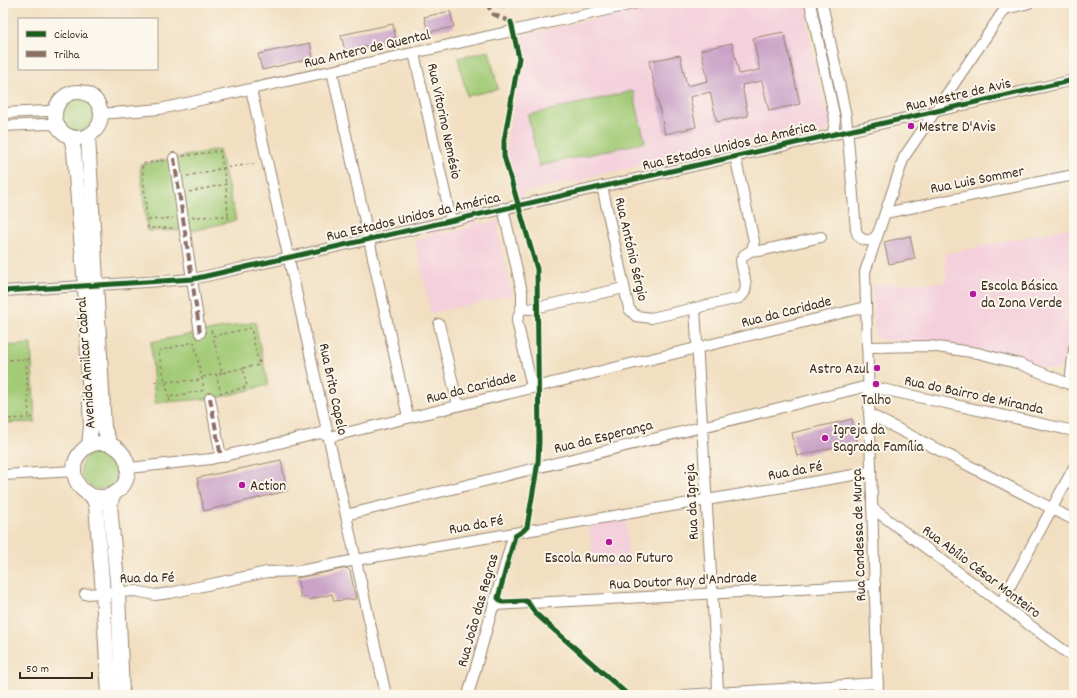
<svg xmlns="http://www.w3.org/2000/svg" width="1077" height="698" viewBox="0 0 1077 698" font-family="Dekko,sans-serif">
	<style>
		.built { fill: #f4cfdc }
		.green { fill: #a3cb77; stroke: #6f7a4a }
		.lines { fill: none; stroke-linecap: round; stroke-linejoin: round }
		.stream { stroke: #7bbdf0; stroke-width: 3 }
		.building { fill: #caa2c7 }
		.street-casing { stroke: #968470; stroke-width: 12 }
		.secondary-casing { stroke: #968470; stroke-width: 16 }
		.path { stroke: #968470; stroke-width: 1.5; stroke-dasharray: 3 3; stroke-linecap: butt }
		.street { stroke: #fff; stroke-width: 10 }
		.secondary { stroke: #fff; stroke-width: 14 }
		.quiet { stroke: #8d6e63; stroke-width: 4; stroke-dasharray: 8 4; stroke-linecap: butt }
		.cycleway-casing { stroke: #fbf7ec; stroke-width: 8 }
		.cycleway { stroke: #1b5e20; stroke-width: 5 }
		.poi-dot { fill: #b5179e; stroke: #fbf7ec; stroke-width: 1.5 }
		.labels { text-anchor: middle; stroke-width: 4; stroke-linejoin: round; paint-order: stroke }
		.street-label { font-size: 15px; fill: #3b2a1e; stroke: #fbf7ec }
		.poi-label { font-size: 15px; fill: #3b2a1e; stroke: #fbf7ec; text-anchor: start }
	</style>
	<rect width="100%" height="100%" fill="#fbf7ec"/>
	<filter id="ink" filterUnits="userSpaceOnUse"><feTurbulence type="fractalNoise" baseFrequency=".025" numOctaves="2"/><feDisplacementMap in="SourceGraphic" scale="8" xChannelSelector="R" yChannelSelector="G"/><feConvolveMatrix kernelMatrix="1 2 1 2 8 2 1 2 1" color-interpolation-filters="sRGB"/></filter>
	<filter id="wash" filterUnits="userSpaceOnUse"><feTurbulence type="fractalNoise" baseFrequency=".012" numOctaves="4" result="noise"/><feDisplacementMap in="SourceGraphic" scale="16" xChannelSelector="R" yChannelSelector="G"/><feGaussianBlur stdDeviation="0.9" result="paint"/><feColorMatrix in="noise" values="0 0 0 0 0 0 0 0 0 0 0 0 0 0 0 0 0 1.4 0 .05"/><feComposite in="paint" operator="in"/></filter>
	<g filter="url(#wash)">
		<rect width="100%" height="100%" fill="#f2dfc1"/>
		<g class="built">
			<path d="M667,3H806L809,19L806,20L825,112H829L830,120L829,128L825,132L811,135L794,130L736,142L728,150L697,157L698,160L690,162L684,156L584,178L585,185L580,186L579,180L522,192L524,199L518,200L506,148L523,58L518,36Z"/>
			<path d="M498,214H500L502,222L497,227L512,295L431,313L415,240L430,236L429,229L439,227L441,234L472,227L470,220L476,219L478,225L499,221Z"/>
			<path d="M1070,228L1074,244V289L1066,359L1063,365L1058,369H1050L1003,355L947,343L881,340L875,336L872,285L946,282L945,254Z"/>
			<path d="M626,518L629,565L601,566L600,559L593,560L589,525Z"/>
		</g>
		<g class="green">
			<path d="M489,51L498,89L467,96L458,58Z"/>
			<path d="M633,91L645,142L539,166L528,115Z"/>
			<circle cx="77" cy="114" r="17"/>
			<path d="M219,149L236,220L196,230L147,231L140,165Z"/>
			<path d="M255,322L268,385L217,398L155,403L151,342Z"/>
			<path d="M31,344L35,422L3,423V346Z"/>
			<circle cx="101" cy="469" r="20"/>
		</g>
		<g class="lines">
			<path class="stream" d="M502,3L504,7"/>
		</g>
		<g id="blocks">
			<g class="building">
				<path d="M450,11L454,27L428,32L424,17Z"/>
				<path d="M393,24L396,40L345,51L341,35Z"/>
				<path d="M784,32L800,104L769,111L762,81L742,85L748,116L717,122L710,92L690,97L696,127L665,134L649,61L680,55L687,86L708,81L701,50L732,43L739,74L760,70L753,38Z"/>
				<path d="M310,43L313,58L262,70L258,54Z"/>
				<path d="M910,236L915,259L889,264L884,242Z"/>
				<path d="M852,419L857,442L797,456L792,433Z"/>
				<path d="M281,460L287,491L204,511L197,478Z"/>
				<path d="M347,568L350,571L356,599L334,601L332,594L308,600L307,597L301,598L297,578Z"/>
			</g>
		</g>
	</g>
	<g filter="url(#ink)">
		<use href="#blocks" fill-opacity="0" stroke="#968470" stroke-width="1"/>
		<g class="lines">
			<g class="street-casing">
				<g id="street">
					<path d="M810,3L835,119L833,134"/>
					<path d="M822,3L846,116L856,230C859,242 872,244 878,233"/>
					<path d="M1005,9L1029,3"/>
					<path d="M414,53L451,220"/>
					<path d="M332,71L408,417"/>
					<path d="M251,89L386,695"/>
					<path d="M3,113L48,111L57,108"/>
					<path d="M101,114L160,109L638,3"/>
					<path d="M3,126L47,124L58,125"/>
					<path d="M174,158L200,333"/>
					<path d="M602,186L629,309L636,316L651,318L739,298C753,290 741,272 741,260L744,255L752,250L754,241L735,156"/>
					<path d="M503,208L522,292V305L517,321L532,387"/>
					<path d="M885,213L1074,175"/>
					<path d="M752,250L760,251L821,237"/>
					<path d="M3,291L193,279L1074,80"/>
					<path d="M521,308L530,309L624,288"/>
					<path d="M695,309L718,689L716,695"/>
					<path d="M439,324L458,405"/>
					<path d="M867,347L930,346L978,353L1020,364L1074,386"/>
					<path d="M1070,384L1074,348"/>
					<path d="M210,398L221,457"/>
					<path d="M869,414L1074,520"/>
					<path d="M129,468L211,459L321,433L329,437L866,307"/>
					<path d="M3,475L74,471"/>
					<path d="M872,508L1074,658"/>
					<path d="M346,515L868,386L1074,431"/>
					<path d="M85,594L136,591L155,595L170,593L267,572L300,571L356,560L871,472"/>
					<path d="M1001,603L1074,467"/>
					<path d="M494,605L875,585"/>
					<path d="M468,695L514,533"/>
					<path d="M684,695L878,683"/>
					<path d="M878,695L865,272L904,157L1009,3"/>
				</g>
			</g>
			<g class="secondary-casing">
				<g id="secondary">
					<circle cx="78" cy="115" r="23"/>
					<path d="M88,136L104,428L110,443"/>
					<path d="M71,137L74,151L85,286L91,427L89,445"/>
					<circle cx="101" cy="470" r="27"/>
					<path d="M113,494L110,506L118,592L122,695"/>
					<path d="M92,496L96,505L103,593L109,695"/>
				</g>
			</g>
			<g class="path">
				<path d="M183,156L220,151L226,184"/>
				<path d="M164,160L142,164L148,228H174"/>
				<path d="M187,176L224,168L258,163"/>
				<path d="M189,192L226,184L228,216"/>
				<path d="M192,217L228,216L229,222"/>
				<path d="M148,220L173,218"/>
				<path d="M211,330L213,336"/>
				<path d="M194,342L204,389"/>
				<path d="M26,359L29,418L34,417"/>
				<path d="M3,360L32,359"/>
				<path d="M258,362L263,361"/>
				<path d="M222,373L216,374L221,393L247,387L243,368L259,365L251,328L213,336L222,373L243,368"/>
				<path d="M203,377L216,374"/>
				<path d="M154,382L202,380"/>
				<path d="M169,397L158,351L194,342"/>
				<path d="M170,401L169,397L205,390"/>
				<path d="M3,419L29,418"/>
			</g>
			<use href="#street" class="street"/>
			<use href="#secondary" class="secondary"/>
			<g class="quiet">
				<path d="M486,3L493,14L511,22L512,25"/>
				<path d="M174,158L200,333"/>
				<path d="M210,398L221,457"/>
			</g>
			<g class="cycleway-casing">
				<g id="cycleway">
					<path d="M511,22L519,58L504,141V156L537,269L539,441L538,462L527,527L523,531L515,536L498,598L502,602L527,601L535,613L628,695"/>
					<path d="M3,291L193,279L1074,80"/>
				</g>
			</g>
			<use href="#cycleway" class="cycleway"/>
		</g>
	</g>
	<g class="poi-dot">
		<circle cx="911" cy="126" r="4"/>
		<circle cx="973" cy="294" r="4"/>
		<circle cx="877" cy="368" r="4"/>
		<circle cx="876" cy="384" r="4"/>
		<circle cx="825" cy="438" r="4"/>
		<circle cx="242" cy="485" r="4"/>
		<circle cx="609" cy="542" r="4"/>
	</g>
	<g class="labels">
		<g class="street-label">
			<text transform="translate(367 48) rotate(-13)" y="5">Rua Antero de Quental</text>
			<text transform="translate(958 94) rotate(-13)" y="5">Rua Mestre de Avis</text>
			<text transform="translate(445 121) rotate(78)" y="5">Rua Vitorino Nemésio</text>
			<text transform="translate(729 145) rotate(-13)" y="5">Rua Estados Unidos da América</text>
			<text transform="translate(977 179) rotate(-11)" y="5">Rua Luis Sommer</text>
			<text transform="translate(413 216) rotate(-13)" y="5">Rua Estados Unidos da América</text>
			<text transform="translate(632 249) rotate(77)" y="5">Rua António Sérgio</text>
			<text transform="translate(786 311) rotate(-14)" y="5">Rua da Caridade</text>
			<text transform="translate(85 363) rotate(-94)" y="5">Avenida Amilcar Cabral</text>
			<text transform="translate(471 387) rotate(-14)" y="5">Rua da Caridade</text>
			<text transform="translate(334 389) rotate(78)" y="5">Rua Brito Capelo</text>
			<text transform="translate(974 394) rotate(12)" y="5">Rua do Bairro de Miranda</text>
			<text transform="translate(603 436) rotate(-14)" y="5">Rua da Esperança</text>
			<text transform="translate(795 470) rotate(-10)" y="5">Rua da Fé</text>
			<text transform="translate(691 502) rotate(-93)" y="5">Rua da Igreja</text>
			<text transform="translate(476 524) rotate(-10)" y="5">Rua da Fé</text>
			<text transform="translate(858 535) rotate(-92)" y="5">Rua Condessa de Murça</text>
			<text transform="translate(982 571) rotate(37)" y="5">Rua Abílio César Monteiro</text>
			<text transform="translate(147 577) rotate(-1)" y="5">Rua da Fé</text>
			<text transform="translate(683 580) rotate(-3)" y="5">Rua Doutor Ruy d'Andrade</text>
			<text transform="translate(477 610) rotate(-74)" y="5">Rua João das Regras</text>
		</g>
		<g class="poi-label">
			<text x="919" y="131">Mestre D'Avis</text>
			<text x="981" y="290">Escola Básica<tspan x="981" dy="17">da Zona Verde</tspan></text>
			<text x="869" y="373" text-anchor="end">Astro Azul</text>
			<text x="876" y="404" text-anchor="middle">Talho</text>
			<text x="833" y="434">Igreja da<tspan x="833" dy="17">Sagrada Família</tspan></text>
			<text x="250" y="490">Action</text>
			<text x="609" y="562" text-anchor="middle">Escola Rumo ao Futuro</text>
		</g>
	</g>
	<rect width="1077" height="698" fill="none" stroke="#fbf7ec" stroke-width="16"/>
	<rect x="18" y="18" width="140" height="52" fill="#fbf7ec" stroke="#aea59a"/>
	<rect x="26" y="31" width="20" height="6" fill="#1b5e20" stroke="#aea59a"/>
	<text x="54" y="38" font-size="12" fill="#3b2a1e">Ciclovia</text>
	<rect x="26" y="51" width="20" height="6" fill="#8d6e63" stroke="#aea59a"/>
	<text x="54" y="58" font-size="12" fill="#3b2a1e">Trilha</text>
	<path d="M20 672v6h72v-6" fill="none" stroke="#3b2a1e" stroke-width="2"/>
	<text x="26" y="672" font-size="12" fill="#3b2a1e" stroke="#fbf7ec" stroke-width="3" paint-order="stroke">50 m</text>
</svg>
